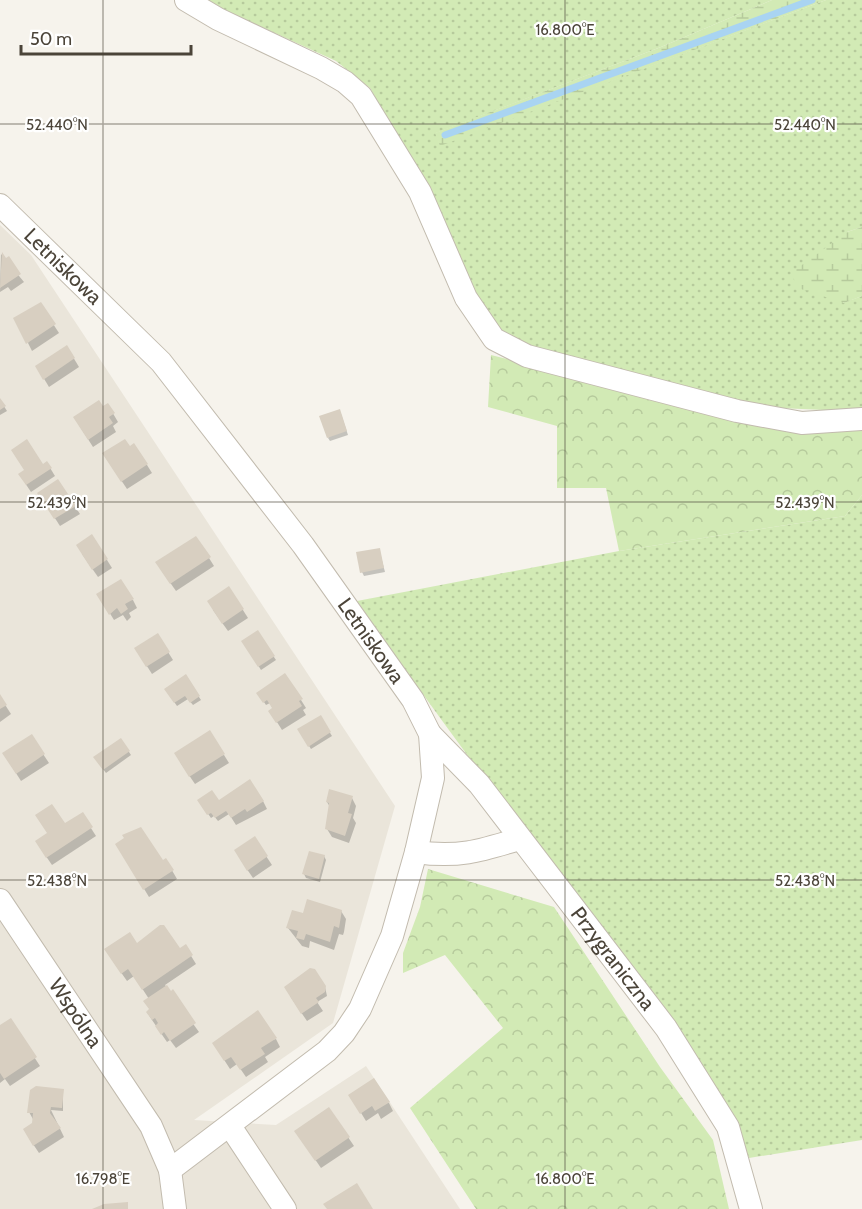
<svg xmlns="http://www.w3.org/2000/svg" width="862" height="1209" viewBox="0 0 862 1209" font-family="Cabin,sans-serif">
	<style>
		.residential { fill: #eae5da }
		.grass { fill: url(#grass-dots) }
		.forest { fill: url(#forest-crowns) }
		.wetland { fill: url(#wetland-marsh) }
		.shadow { fill: #0003 }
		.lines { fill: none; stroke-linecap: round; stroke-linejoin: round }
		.stream { stroke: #a9d4f2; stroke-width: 7 }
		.building { fill: #d8cfc1 }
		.minor-casing { stroke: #c2bbae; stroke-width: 24 }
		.minor { stroke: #fff; stroke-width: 22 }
		.ticks { fill: none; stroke: #4b4439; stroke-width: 1.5; stroke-opacity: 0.45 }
		.labels { text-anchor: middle; stroke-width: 4.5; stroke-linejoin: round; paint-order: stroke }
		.street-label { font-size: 21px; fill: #4b4439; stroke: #fff }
		.ticks-label { font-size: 15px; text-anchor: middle; fill: #4b4439; stroke: #fff; stroke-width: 4.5; stroke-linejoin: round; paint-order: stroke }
	</style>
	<defs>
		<pattern id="grass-dots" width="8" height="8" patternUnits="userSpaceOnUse" patternTransform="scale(1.5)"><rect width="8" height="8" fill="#d2eab5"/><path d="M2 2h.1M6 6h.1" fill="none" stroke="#b6ca9c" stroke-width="1.8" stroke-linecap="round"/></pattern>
		<pattern id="forest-crowns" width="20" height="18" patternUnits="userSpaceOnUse" patternTransform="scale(1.5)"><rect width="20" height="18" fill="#d2eab5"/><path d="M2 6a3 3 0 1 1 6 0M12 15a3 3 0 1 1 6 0" fill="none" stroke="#b6ca9c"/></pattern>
		<pattern id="wetland-marsh" width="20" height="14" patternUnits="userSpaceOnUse" patternTransform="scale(1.5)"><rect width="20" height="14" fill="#d2eab5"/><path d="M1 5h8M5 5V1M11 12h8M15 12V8" fill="none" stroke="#b6ca9c"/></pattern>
	</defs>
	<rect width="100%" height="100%" fill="#f6f3ec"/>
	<path class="residential" d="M0,225L31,255L395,806L333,1023L194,1120L276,1125L366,1066L460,1209H0Z"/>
	<g class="grass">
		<path d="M203,0H772L661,47L436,133L440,145L826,0H862V227L847,232L843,303L862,296V409L847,411L759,407L532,350L500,336L471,294L429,192L370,88L336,61Z"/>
		<path d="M862,495V1140L749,1158C714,1072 644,990 588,916C509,812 431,708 357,601L619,551L845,516Z"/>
	</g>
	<g class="forest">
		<path d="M491,355L647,394L862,427V495L845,516L619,551L606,488H557V426L488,407Z"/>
		<path d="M428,869L554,907L660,1067L713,1140L729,1209H476L410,1108L503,1028L445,955L403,973V953L420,907Z"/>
	</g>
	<g class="wetland">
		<path d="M772,0H826L440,146L435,133L661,47Z"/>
		<path d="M862,227V296L844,303L798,288L791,273L847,232Z"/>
	</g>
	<g class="shadow">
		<path d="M1,254L24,282L11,291L8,287L0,292Z"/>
		<path d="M40,304L59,333L32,351L28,343Z"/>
		<path d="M67,347L79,367L49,387L37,367Z"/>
		<path d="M0,400L7,411L0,415Z"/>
		<path d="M108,405L118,422L113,426L116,432L93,447L79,425Z"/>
		<path d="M341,414L348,435L330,441L328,438Z"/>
		<path d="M109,462L147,465L152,473L127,489Z"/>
		<path d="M47,463L55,476L31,492L25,483L26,471Z"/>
		<path d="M58,481L80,514L60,526L44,501Z"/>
		<path d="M379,549L385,572L364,576L362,572Z"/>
		<path d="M82,554L107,560L112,568L98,577Z"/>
		<path d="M209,558L214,566L176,591L162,571Z"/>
		<path d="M229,588L248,618L228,631L213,610Z"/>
		<path d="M133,600L137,608L129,613L131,617L127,621L123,615L114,620L103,602Z"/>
		<path d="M257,632L276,660L261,670L243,641Z"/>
		<path d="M136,649L168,652L173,660L152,674Z"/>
		<path d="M185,676L201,700L193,705L188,699L177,706L166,690Z"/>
		<path d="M258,693L301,700L306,708L303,710L306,715L282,730L270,711L273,709L270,703L266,705Z"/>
		<path d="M0,697L11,714L0,722Z"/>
		<path d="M320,717L332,736L311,749L299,730Z"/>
		<path d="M31,736L49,763L21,781L9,762Z"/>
		<path d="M121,740L131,755L106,773L97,761Z"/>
		<path d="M224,755L229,763L195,784L180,762Z"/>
		<path d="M352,798L356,806L353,818L356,823L349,843L332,837L327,829L330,807L327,802Z"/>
		<path d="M199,801L222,807L263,801L267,809L236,825L229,814L218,821L214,816L211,818Z"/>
		<path d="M82,814L96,836L52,865L41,849L65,825Z"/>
		<path d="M254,838L272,865L253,878L240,859Z"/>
		<path d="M117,844L162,862L166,860L177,879L149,897Z"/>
		<path d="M324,856L326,860L320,882L306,878L304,874Z"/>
		<path d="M341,911L346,919L344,932L343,935L339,934L334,950L310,941L309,948L302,946L288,928L304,915Z"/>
		<path d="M137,945L179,951L185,946L196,964L165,985L199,1032L176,1048L170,1040L167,1042L152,1020L147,1012L150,1010L149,999L134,976L127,981L111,958Z"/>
		<path d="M325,987L327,996L317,1002L323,1011L307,1021L290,996Z"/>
		<path d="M10,1020L40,1066L10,1086L5,1079L0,1083V1026Z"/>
		<path d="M276,1039L280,1047L265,1057L268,1062L246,1077L237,1064L230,1069L219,1052Z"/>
		<path d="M63,1090V1111L51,1110L64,1137L39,1153L29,1138L34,1121L29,1112Z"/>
		<path d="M355,1103H389L393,1111L381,1119L378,1113L366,1121Z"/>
		<path d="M329,1109L354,1146L321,1168L301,1139Z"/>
	</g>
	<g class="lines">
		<path class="stream" d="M445,135L812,0"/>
	</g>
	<g class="building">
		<path d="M2,252L6,258L9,256L21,274L0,288Z"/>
		<path d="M41,302L56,324L26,344L13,318Z"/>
		<path d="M67,345L75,358L43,380L35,366Z"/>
		<path d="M0,398L6,406L0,410Z"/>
		<path d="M99,400L103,406L108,403L115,413L109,417L113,423L88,440L73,417Z"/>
		<path d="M340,409L347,431L327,438L319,416Z"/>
		<path d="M27,439L43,464L47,461L52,468L26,485L18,474L24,470L11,450Z"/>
		<path d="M125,439L130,446L134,443L148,464L121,482L102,453Z"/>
		<path d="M58,479L76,506L54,519L37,493Z"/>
		<path d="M92,534L108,559L92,570L76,545Z"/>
		<path d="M196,536L211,557L170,584L155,562Z"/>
		<path d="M380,548L384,568L360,573L356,552Z"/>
		<path d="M121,579L134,599L125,604L128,609L121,614L117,608L109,615L96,594Z"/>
		<path d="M229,586L244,609L222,624L207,601Z"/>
		<path d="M258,630L275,656L258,667L241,641Z"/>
		<path d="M158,633L170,652L146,667L134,648Z"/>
		<path d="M285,673L303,699L299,701L302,706L276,723L268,711L272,708L267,700L263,703L256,693Z"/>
		<path d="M186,674L200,696L190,703L185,696L174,703L164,689Z"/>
		<path d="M0,694L7,705L0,709Z"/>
		<path d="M321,715L331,732L308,747L297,729Z"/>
		<path d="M210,730L225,754L189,777L174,753Z"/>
		<path d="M32,734L45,754L16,774L2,753Z"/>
		<path d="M121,738L130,751L103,770L93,757Z"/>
		<path d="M250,779L264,801L247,812L245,809L231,818L226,811L215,818L211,813L207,815L197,800L212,790L219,800Z"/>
		<path d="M329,789L353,796L348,813L352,814L345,836L325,829L329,803L326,802Z"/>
		<path d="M52,804L65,823L83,812L93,827L46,858L35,841L47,833L35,815Z"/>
		<path d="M141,827L163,860L166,858L174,870L143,890L115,844L124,838L122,835Z"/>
		<path d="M255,836L268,856L247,871L234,850Z"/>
		<path d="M309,851L325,855L319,879L302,874Z"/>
		<path d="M307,899L342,910L339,928L334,926L330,942L306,934L304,940L296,938L298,931L286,928L292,910L303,913Z"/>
		<path d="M160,925H164L180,948L186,944L193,955L142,990L128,969L121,974L104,949L130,932L137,943Z"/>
		<path d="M310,968L315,969L326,986L325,992L316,998L319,1002L301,1014L284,987Z"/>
		<path d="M167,985L171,991L173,989L196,1023L170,1041L164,1032L161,1035L155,1026L158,1023L155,1018L152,1020L146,1012L149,1009L143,1001Z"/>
		<path d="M258,1010L277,1038L261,1048L265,1054L240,1070L231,1057L224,1061L212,1043Z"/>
		<path d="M11,1018L37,1057L4,1079L0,1073V1025Z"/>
		<path d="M374,1078L390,1102L375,1111L372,1106L360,1114L348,1095Z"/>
		<path d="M36,1086L64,1089L62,1108L51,1107L50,1113L61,1128L33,1146L23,1129L32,1123L33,1113H27L30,1090Z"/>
		<path d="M329,1107L350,1137L315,1161L294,1131Z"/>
		<path d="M357,1183L373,1209H327L323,1204Z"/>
		<path d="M128,1202V1209H92L104,1204Z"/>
	</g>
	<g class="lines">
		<g class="minor-casing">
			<g id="minor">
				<path d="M186,0L218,19L321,68L345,82L361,96L420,192L466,298L494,339L527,356L737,411L802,423L862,419"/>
				<path id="s1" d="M0,205L161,362L303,545L413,700L430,734L433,778L416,852L392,936L360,1009L344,1033L327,1051L170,1170"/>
				<path id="s2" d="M430,734L479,784L666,1028L728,1127L751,1209"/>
				<path d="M416,852C458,858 480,851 519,839"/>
				<path id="s3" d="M0,900L151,1126L170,1170L175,1209"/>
				<path d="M230,1126L285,1209"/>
			</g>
		</g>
		<use href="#minor" class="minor"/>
	</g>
	<path class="ticks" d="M103,0V1209M565,0V1209M0,124H862M0,502H862M0,880H862"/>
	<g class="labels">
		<g class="street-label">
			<text dy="7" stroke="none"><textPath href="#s1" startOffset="88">Letniskowa</textPath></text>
			<text dy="7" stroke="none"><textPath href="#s1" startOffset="574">Letniskowa</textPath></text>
			<text dy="7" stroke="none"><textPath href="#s2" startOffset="290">Przygraniczna</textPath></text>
			<text dy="7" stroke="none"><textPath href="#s3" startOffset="136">Wspólna</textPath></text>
		</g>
	</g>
	<g class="ticks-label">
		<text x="565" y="35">16.800°E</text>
		<text x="57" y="130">52.440°N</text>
		<text x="805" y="130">52.440°N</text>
		<text x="57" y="508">52.439°N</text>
		<text x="805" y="508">52.439°N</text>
		<text x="57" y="886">52.438°N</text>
		<text x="805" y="886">52.438°N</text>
		<text x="103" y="1184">16.798°E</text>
		<text x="565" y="1184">16.800°E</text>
	</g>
	<path d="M21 45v9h170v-9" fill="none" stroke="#4b4439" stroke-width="3"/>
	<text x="30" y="45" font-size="18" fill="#4b4439" stroke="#ffffff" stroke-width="4.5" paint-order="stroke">50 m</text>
</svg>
